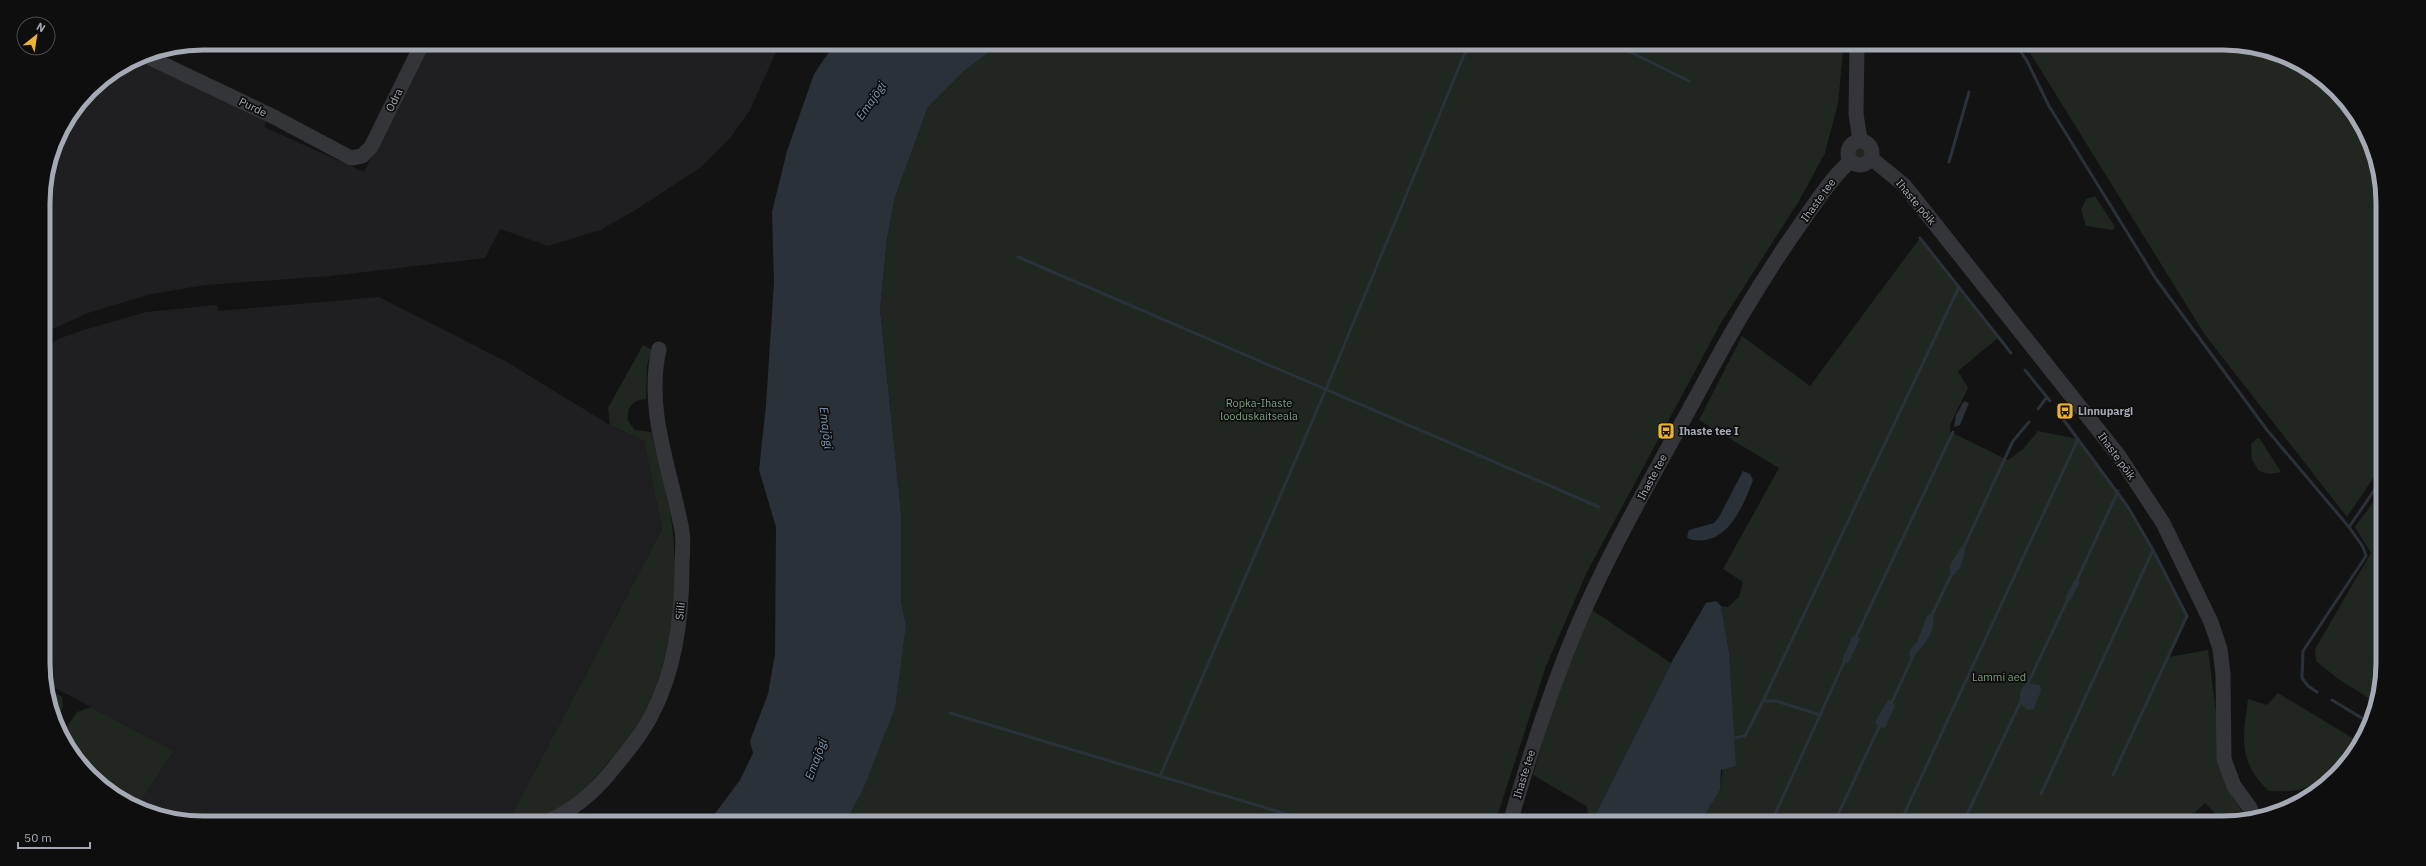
<svg xmlns="http://www.w3.org/2000/svg" width="2426" height="866" viewBox="0 0 2426 866" font-family="'IBM Plex Sans',sans-serif">
	<style>
		.built { fill: #1f1f21 }
		.green { fill: #1f2720 }
		.water { fill: #2a3138 }
		.lines { fill: none; stroke-linecap: round; stroke-linejoin: round }
		.stream { stroke: #2a3138; stroke-width: 3 }
		.minor { stroke: #343539; stroke-width: 15 }
		.labels { text-anchor: middle; stroke-width: 3.5; stroke-linejoin: round; paint-order: stroke }
		.street-label { font-size: 11px; fill: #a5a9b4; stroke: #0e0e0f }
		.park-label { font-size: 11px; fill: #7d9f80; stroke: #0e0e0f }
		.poi-label { font-size: 11px; font-weight: bold; fill: #a5a9b4; stroke: #0e0e0f; text-anchor: start }
		.water-label { font-size: 12px; font-style: italic; fill: #7d96ae; stroke: #0e0e0f }
		.rim { fill: none; stroke: #a5a9b4; stroke-width: 5 }
	</style>
	<rect width="100%" height="100%" fill="#131314"/>
	<g class="built">
		<path d="M427,43H780L750,110L731,137L701,167L634,211L600,230L548,246L500,229L485,258L330,276L205,285L151,294L88,313L44,333L43,192L59,133L97,83L137,59L266,121L264,127L364,172Z"/>
		<path d="M379,297L505,361L610,425L644,441L662,529L509,820L498,823H203L152,815L137,807L174,751L46,683L44,350L58,339L84,330L146,312L217,305L219,311Z"/>
	</g>
	<g class="green">
		<path d="M1001,43H1844L1838,103L1825,153L1799,201L1722,321L1587,572L1546,666L1495,823H845L862,792L906,625L901,601V513L880,309L887,239L895,197L928,107L963,72Z"/>
		<path d="M2024,43H2223L2274,51L2312,70L2343,98L2371,142L2382,182V465L2347,517L2205,335Z"/>
		<circle cx="1861" cy="153" r="9"/>
		<path d="M2095,196L2115,227L2113,230L2086,226L2081,210L2086,199Z"/>
		<path d="M1920,238L1998,338L1958,371L1968,388L1950,425V432L2008,460L2023,449L2038,431L2078,439L2128,507L2153,550L2187,616L2169,657L2208,650L2225,783L2247,820L2224,823L2205,803L2184,823H1700L1720,790L1731,702L1729,652L1721,606L1728,607L1739,597L1743,582L1723,569L1779,468L1699,420L1742,336L1810,386Z"/>
		<path d="M643,345L652,350L647,365L646,399C633,400 626,407 628,421L635,430L651,432C657,457 664,481 669,506C681,567 675,650 647,707C637,729 621,747 605,766C575,803 547,823 498,823L509,820L662,529L644,441L610,425L608,408Z"/>
		<path d="M2258,438L2260,439L2281,472L2270,474L2259,471L2252,460L2251,444Z"/>
		<path d="M2382,490L2383,663L2376,703L2337,678L2316,661L2315,649L2371,553L2355,527Z"/>
		<path d="M1592,610L1671,663L1591,823L1586,806L1533,775L1554,702Z"/>
		<path d="M46,687L62,697L63,707L55,720L46,694Z"/>
		<path d="M2278,693L2359,742C2343,756 2326,778 2307,787C2295,793 2282,791 2269,791C2237,761 2243,738 2248,699L2267,705Z"/>
		<path d="M91,707L174,751L137,807C100,789 84,770 61,736L77,712Z"/>
	</g>
	<g class="water">
		<path d="M835,43H1001L963,72L928,107L895,197L887,239L880,309L901,513V601L906,625L895,708L862,792L845,823H708L740,780L753,753L750,741L768,694L775,654L776,527L759,470L766,405L774,282L772,212L787,151L814,74Z"/>
		<path d="M1964,401L1969,403L1960,425L1954,427L1956,415Z"/>
		<path d="M1743,471L1750,474L1753,480C1743,507 1726,549 1689,539L1687,537L1689,530L1714,523L1719,517Z"/>
		<path d="M1961,547L1965,551L1960,568L1954,575L1950,574V565Z"/>
		<path d="M2075,579L2080,582L2070,601H2067L2065,598Z"/>
		<path d="M1716,601L1721,606L1729,652L1736,766L1721,770L1720,790L1700,823H1591L1671,663L1706,603Z"/>
		<path d="M1931,614L1933,615C1936,634 1923,644 1913,658H1910V650L1917,642L1927,616Z"/>
		<path d="M1855,636L1860,639L1848,664L1842,660L1852,637Z"/>
		<path d="M2028,683L2040,685L2041,691L2034,709L2027,710L2020,703C2019,695 2020,687 2028,683Z"/>
		<path d="M1888,700L1892,701L1895,706L1885,728L1879,727L1875,722Z"/>
	</g>
	<g class="lines">
		<g class="stream">
			<path d="M1612,43L1689,81"/>
			<path d="M2015,43L2027,61L2049,106L2156,279L2267,430L2349,527"/>
			<path d="M1949,162L1969,92"/>
			<path d="M1920,238L2011,353"/>
			<path d="M1018,257L1599,507"/>
			<path d="M2025,370L2050,401"/>
			<path d="M2038,409L2047,397"/>
			<path d="M2063,419L2128,507L2153,550L2187,616L2113,775"/>
			<path d="M1962,551L2013,441L2029,422"/>
			<path d="M2077,580L2118,491"/>
			<path d="M1931,617L1953,571"/>
			<path d="M1855,639L1953,432"/>
			<path d="M2028,683L2067,601"/>
			<path d="M2317,692L2308,686L2302,678L2303,651L2366,556L2363,547L2349,527L2382,479"/>
			<path d="M2332,700L2370,723"/>
			<path d="M1763,701L1959,287"/>
			<path d="M1891,704L1913,656"/>
			<path d="M950,713L1316,823"/>
			<path d="M1734,738L1745,736L1763,701H1776L1820,715"/>
			<path d="M1160,776L1326,389L1469,43"/>
			<path d="M2041,794L2153,550"/>
			<path d="M1771,823L1845,660"/>
			<path d="M1834,823L1880,725"/>
			<path d="M1900,823L2078,439"/>
			<path d="M1963,823L2020,703"/>
		</g>
		<g class="minor">
			<path d="M1857,43L1856,114L1860,140"/>
			<path d="M144,55L274,117L351,158L362,156L371,147L421,46L419,43"/>
			<circle cx="1860" cy="153" r="12"/>
			<path d="M1871,158L1904,185L2119,456L2163,523L2211,622L2220,649L2223,674L2224,759L2234,786L2250,808L2254,818"/>
			<path d="M543,823C574,812 597,790 617,764C630,748 643,732 652,714C675,670 682,616 682,567C682,556 684,542 682,531C671,470 645,412 659,349"/>
			<path d="M1510,823C1529,756 1550,691 1577,627C1614,540 1664,457 1709,373C1736,323 1765,275 1797,229C1814,205 1829,181 1850,161"/>
		</g>
	</g>
	<defs>
		<g id="bus-square" transform="scale(0.9)"><rect x="-9" y="-9" width="18" height="18" rx="4" fill="#eab336" stroke="#0e0e0f"/><path d="M-5-6H5V4H4V6H2V4H-2V6H-4V4H-5ZM-3.5-4V0h7V-4ZM-3.5 1.2v1.5H-2V1.2ZM2 1.2v1.5H3.5V1.2Z" fill="#111"/></g>
	</defs>
	<g fill-rule="evenodd">
		<use href="#bus-square" x="2065" y="411"/>
		<use href="#bus-square" x="1666" y="431"/>
	</g>
	<g class="labels">
		<g class="street-label">
			<text transform="translate(394 100) rotate(-64)" y="4">Odra</text>
			<text transform="translate(253 107) rotate(26)" y="4">Purde</text>
			<text transform="translate(1818 200) rotate(-54)" y="4">Ihaste tee</text>
			<text transform="translate(1916 202) rotate(50)" y="4">Ihaste põik</text>
			<text transform="translate(2117 456) rotate(54)" y="4">Ihaste põik</text>
			<text transform="translate(1652 477) rotate(-62)" y="4">Ihaste tee</text>
			<text transform="translate(680 611) rotate(-83)" y="4">Siili</text>
			<text transform="translate(1524 774) rotate(-73)" y="4">Ihaste tee</text>
		</g>
		<g class="park-label">
			<text x="1259" y="407">Ropka-Ihaste<tspan x="1259" dy="13">looduskaitseala</tspan></text>
			<text x="1999" y="681">Lammi aed</text>
		</g>
		<g class="poi-label">
			<text x="2078" y="415">Linnupargi</text>
			<text x="1679" y="435">Ihaste tee I</text>
		</g>
		<g class="water-label">
			<text transform="translate(871 101) rotate(-55)" y="4">Emajõgi</text>
			<text transform="translate(826 428) rotate(83)" y="4">Emajõgi</text>
			<text transform="translate(816 759) rotate(-70)" y="4">Emajõgi</text>
		</g>
	</g>
	<path d="M0 0H2426V866H0ZM203 50H2223A153 153 0 0 1 2376 203V663A153 153 0 0 1 2223 816H203A153 153 0 0 1 50 663V203A153 153 0 0 1 203 50Z" fill="#0e0e0f" fill-rule="evenodd"/>
	<path class="rim" d="M203 50H2223A153 153 0 0 1 2376 203V663A153 153 0 0 1 2223 816H203A153 153 0 0 1 50 663V203A153 153 0 0 1 203 50Z"/>
	<g transform="translate(36 36) rotate(30)"><circle r="19" fill="#0e0e0f" stroke="#4a4c51"/>
	<path d="M0-3L7 15L0 10L-7 15Z" fill="#eab336"/>
	<text y="-6" font-size="11" font-weight="bold" text-anchor="middle" fill="#a5a9b4">N</text>
	</g>
	<path d="M18 842v6h72v-6" fill="none" stroke="#a5a9b4" stroke-width="2"/>
	<text x="24" y="842" font-size="12" fill="#a5a9b4" stroke="#0e0e0f" stroke-width="3" paint-order="stroke">50 m</text>
</svg>
